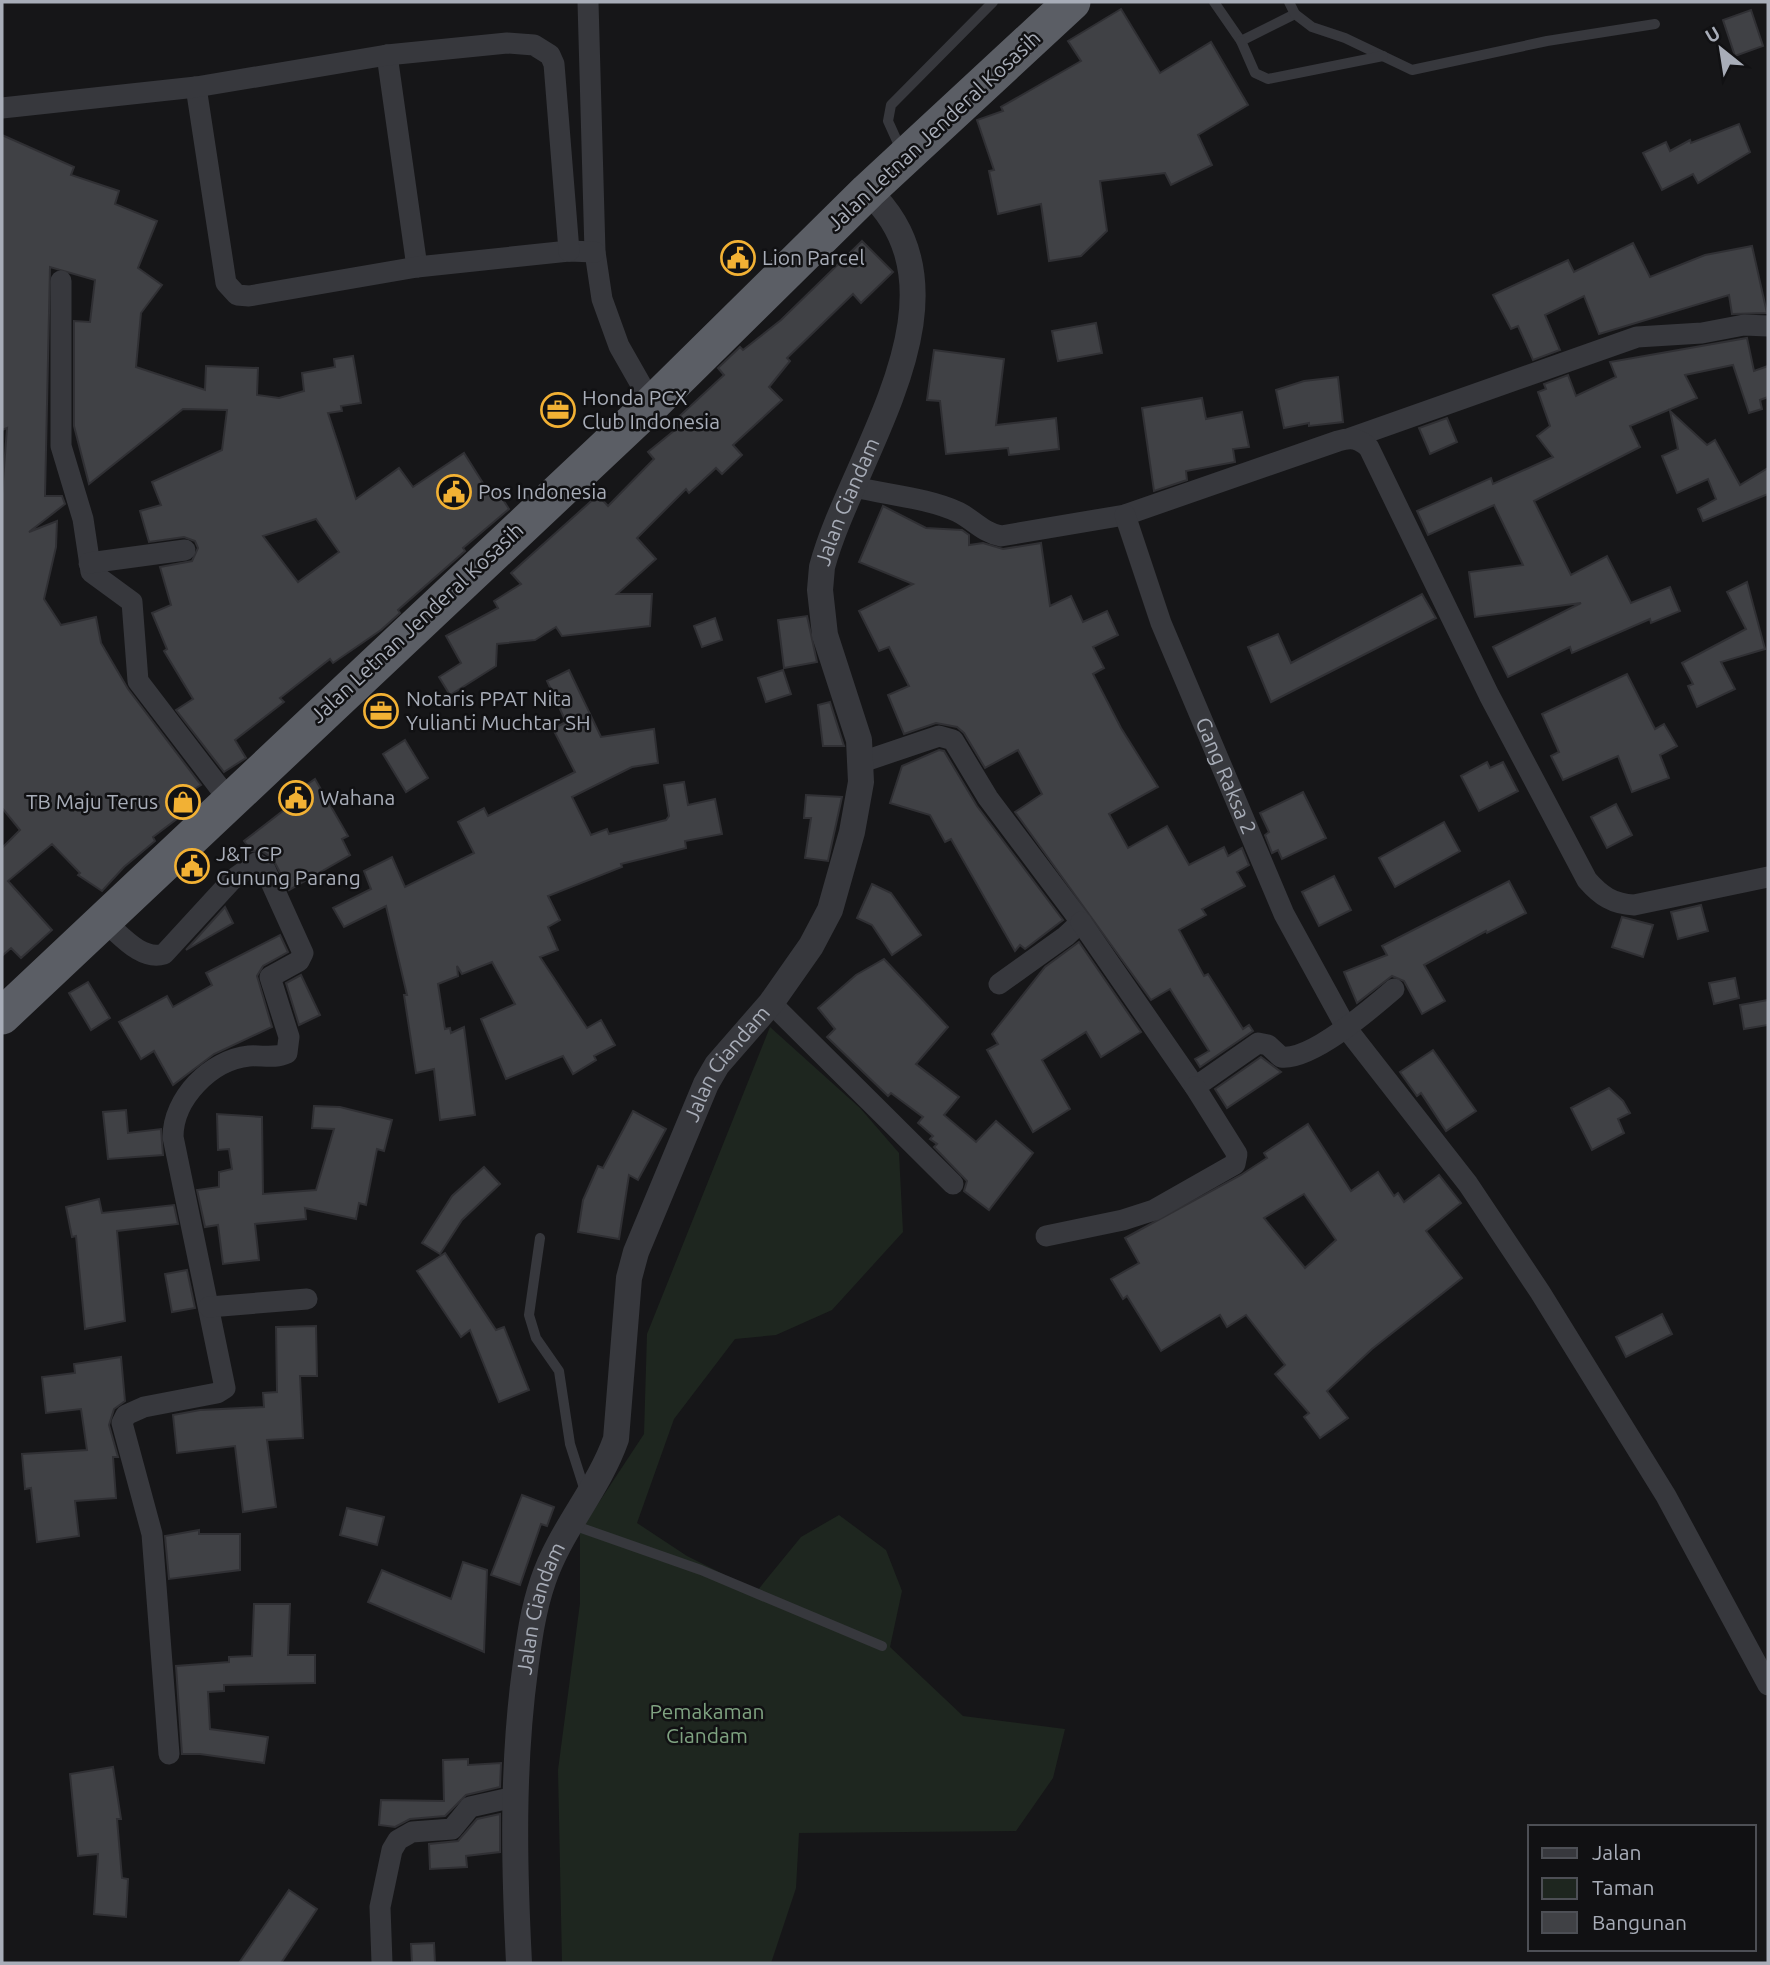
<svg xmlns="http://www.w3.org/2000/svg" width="1770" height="1965" viewBox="0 0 1770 1965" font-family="Ubuntu,sans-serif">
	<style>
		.green { fill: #1e261f }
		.building { fill: #404145; stroke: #303034; stroke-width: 2; fill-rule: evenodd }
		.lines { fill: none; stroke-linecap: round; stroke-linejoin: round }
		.service { stroke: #37383d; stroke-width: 10 }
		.minor { stroke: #37383d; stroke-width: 21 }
		.tertiary { stroke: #37383d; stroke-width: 26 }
		.trunk { stroke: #5b5e65; stroke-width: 37 }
		.labels { text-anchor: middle; stroke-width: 5; stroke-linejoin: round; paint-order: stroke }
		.street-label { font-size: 21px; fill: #a8adb8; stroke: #111113 }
		.poi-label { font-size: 21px; fill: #a8adb8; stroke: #111113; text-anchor: start }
		.park-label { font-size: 21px; fill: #7fa381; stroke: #111113 }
	</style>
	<rect width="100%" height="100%" fill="#161618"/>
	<path class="green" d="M770,1027L860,1108L899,1153L903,1232L832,1310L776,1335L735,1339L674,1419L637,1523L687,1556L757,1591L801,1537L839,1515L886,1550L902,1591L890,1647L963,1716L1065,1729L1053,1778L1016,1831L799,1833L796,1888L771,1963H562L558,1770L580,1603V1531L644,1434L647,1334Z"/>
	<g class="building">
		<path d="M1121,9L1160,73L1211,42L1248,105L1198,135L1212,165L1171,185L1165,173L1100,181L1107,231L1081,256L1049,261L1041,204L998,214L989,171L994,170L977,120L1003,111L1001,107L1081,61L1068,41Z"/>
		<path d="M1751,10L1763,46L1735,56L1723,20Z"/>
		<path d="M1739,124L1750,152L1698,183L1693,174L1662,190L1643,153L1666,142L1670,151L1690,140L1691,143Z"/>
		<path d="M2,135L74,167L71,175L119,191L115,204L157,221L138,268L162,285L141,313L136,367L205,390L206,366L258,368L257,395L279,398L304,391L302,373L335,367L334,359L353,356L361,403L341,406L342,411L328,413L356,499L399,468L413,487L464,453L488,491L495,487L509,509L463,548L465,551L398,610L400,613L381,630L333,663L330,659L280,698L284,702L235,740L246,758L224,772L176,710L193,699L164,651L167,649L152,613L171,605L160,567L192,561L198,548L195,541L184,537L149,542L140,511L161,505L152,482L222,450L227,410L183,409L89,484L74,426V321L90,322L95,280L50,267L45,496H62L65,504L29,532L57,521L56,547L44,599L61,625L96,617L101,643L128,689L201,785L186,794L194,806L153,837L155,841L124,867L102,891L78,875L80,873L52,844L8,881L52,930L21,958L11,948L2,956V848L20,830L2,808V494L7,428L2,430ZM316,519L339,552L298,582L263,536Z"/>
		<path d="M862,241L893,272L861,303L853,294L787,358L790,361L769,387L782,400L733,445L742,455L722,474L716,468L689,493L686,489L637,538L656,559L617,594H652L650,626L562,636L556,627L535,640L497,644L496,666L450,695L439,677L461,663L446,636L498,608L494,601L521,584L511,573L598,495L608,506L654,459L648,452L675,430L670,425L724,375L718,368L740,347L743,350L781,320Z"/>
		<path d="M1633,243L1650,277L1705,255L1752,246L1767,313L1732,314L1729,295L1599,334L1584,296L1545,315L1560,350L1533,360L1518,326L1511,329L1493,295L1568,260L1574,272Z"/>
		<path d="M1096,323L1102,353L1058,361L1052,331Z"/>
		<path d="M1747,338L1754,371L1768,366V397L1760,400L1762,409L1749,413L1733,365L1685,375L1697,398L1630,426L1640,447L1534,501L1571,575L1607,556L1631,603L1670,587L1680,611L1651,623L1650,619L1572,653L1570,647L1508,677L1493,647L1581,603L1475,617L1469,572L1523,565L1494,505L1428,535L1417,511L1491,478L1493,484L1553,457L1537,436L1550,426L1538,392L1546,389L1544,384L1568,375L1576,396L1616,377L1610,362Z"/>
		<path d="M934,350L1004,359L996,425L1056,418L1059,449L1009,455L1008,448L946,454L940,401L927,400Z"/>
		<path d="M1338,377L1343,422L1309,426V423L1284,428L1276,390L1304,381Z"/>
		<path d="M1202,398L1206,419L1242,412L1249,447L1233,449L1235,462L1186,471L1187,480L1154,491L1142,408Z"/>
		<path d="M1670,411L1707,445L1715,440L1740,485L1768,468V494L1703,521L1698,509L1716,499L1708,479L1677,493L1662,456L1678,449Z"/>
		<path d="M1447,418L1457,442L1430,454L1419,428Z"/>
		<path d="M883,506L926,528L962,530L969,535V545L983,543L1003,549L1041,543L1050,606L1071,596L1083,622L1107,611L1118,635L1093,647L1104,668L1093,674L1121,728L1158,787L1109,814L1128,848L1167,826L1189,865L1224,847L1228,856L1242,848L1249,865L1237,872L1245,886L1202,909L1206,915L1179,930L1204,976L1208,974L1243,1029L1249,1025L1253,1031L1200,1067L1195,1059L1209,1051L1170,989L1151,1000L1015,812L1042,794L1018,750L985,768L964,733L957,727L936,723L904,734L888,695L909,686L889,647L879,651L859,611L913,584L859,562Z"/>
		<path d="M1747,582L1765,649L1721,662L1735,689L1697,707L1688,686L1693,684L1682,663L1746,629L1727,592Z"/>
		<path d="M1422,594L1436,618L1271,702L1248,647L1278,634L1291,663Z"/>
		<path d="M807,616L817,662L784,668L778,620Z"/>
		<path d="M715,618L722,640L702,647L694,626Z"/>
		<path d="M569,670L601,737L654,729L658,763L632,767L572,797L591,835L607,829L609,834L666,820L669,816L664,785L684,782L688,805L715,799L722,834L685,841L686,848L621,864L622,867L548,896L560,920L548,927L558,950L540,957L587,1028L601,1020L615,1045L594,1056L596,1060L573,1074L563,1056L506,1079L481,1019L515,1004L492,962L462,974L457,966L458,976L438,984L445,1029L450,1028L451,1033L464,1027L475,1115L440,1120L434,1069L416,1073L404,995H407L386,906L344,927L333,908L371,889L364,871L392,857L405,887L474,853L458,822L484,808L488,816L575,772L553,729L566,722L547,681Z"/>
		<path d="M783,670L791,694L766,702L758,678Z"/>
		<path d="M1627,674L1655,729L1664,724L1677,746L1660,755L1669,778L1632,792L1618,756L1563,780L1551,756L1559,752L1542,714Z"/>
		<path d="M830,702L843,743L844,746H823L818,705Z"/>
		<path d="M405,740L428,778L406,792L383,754Z"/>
		<path d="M939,750L944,751L977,806L1063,920L1025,949L1020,945L1015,951L951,839L945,842L930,815L890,803L902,766Z"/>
		<path d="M1487,762L1490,768L1503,762L1518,791L1479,811L1461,776Z"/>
		<path d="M315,779L348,836L342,839L350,855L289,890L273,859L263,852L252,851L244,841L293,803L289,797Z"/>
		<path d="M1303,792L1326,838L1282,859L1278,850L1272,853L1265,835L1269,832L1260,813Z"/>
		<path d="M806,795L842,797L828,861L805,858L811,818H804Z"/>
		<path d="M1616,804L1632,835L1607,848L1591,817Z"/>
		<path d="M1444,822L1460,851L1395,887L1379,858Z"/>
		<path d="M1334,876L1351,910L1319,926L1302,892Z"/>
		<path d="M1509,881L1526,913L1487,933L1486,931L1424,965L1445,1001L1422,1014L1404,981L1392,976L1357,1003L1344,972L1387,955L1382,946Z"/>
		<path d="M872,884L891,893L921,935L892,955L872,925L857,918Z"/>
		<path d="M1701,905L1708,931L1678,939L1671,912Z"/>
		<path d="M225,907L233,923L186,950Z"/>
		<path d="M1622,917L1653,925L1643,957L1612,947Z"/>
		<path d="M280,935L288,952L263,966L257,976L272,1027L214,1054L173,1085L154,1051L141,1059L119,1022L167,996L173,1007L212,985L206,973Z"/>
		<path d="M1079,942L1141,1032L1101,1057L1086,1032L1042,1060L1070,1109L1033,1132L987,1050L998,1044L992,1034L1045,967Z"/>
		<path d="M884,959L948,1027L916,1064L959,1097L944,1115L976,1142L996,1121L1033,1153L989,1210L964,1191L967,1181L934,1147L937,1144L930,1139L933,1136L918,1123L923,1117L891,1093L888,1096L827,1037L835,1029L818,1008L856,975Z"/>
		<path d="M301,975L320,1015L299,1025L286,983Z"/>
		<path d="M1735,978L1739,998L1714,1004L1709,983Z"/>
		<path d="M88,982L110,1018L91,1030L69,993Z"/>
		<path d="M1768,1000V1025L1744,1029L1740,1005Z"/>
		<path d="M1433,1050L1476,1111L1446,1131L1421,1093L1417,1096L1400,1072Z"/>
		<path d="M1261,1057L1281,1072L1227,1108L1215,1089Z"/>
		<path d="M1609,1088L1623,1101L1630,1113L1618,1119L1624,1133L1592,1150L1571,1108Z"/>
		<path d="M314,1106L340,1107L392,1120L384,1151L377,1149L366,1205L359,1203L356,1219L305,1208L306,1219L255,1224L259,1260L223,1264L218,1225L205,1227L197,1190L219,1187V1172L232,1169L229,1149L218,1150L217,1114L262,1117L263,1194L316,1190L334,1129L312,1128Z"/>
		<path d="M126,1110L128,1133L161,1129L163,1155L108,1159L103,1112Z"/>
		<path d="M633,1111L666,1129L638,1180L629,1175L619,1239L578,1232L583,1200L598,1166L603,1168Z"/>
		<path d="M1308,1124L1351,1191L1378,1172L1394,1196L1398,1193L1404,1202L1439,1175L1461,1203L1426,1231L1462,1278L1372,1349L1327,1391L1348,1418L1320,1438L1304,1417L1309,1413L1275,1374L1285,1365L1246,1315L1227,1327L1220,1315L1161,1351L1127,1296L1123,1299L1111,1279L1139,1263L1125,1238L1241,1175L1267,1158L1264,1153ZM1304,1194L1336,1240L1305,1268L1264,1218Z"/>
		<path d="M484,1167L500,1184L462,1220L440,1254L422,1243L452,1196Z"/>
		<path d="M99,1199L102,1213L174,1205L178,1224L117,1231L125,1321L85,1329L76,1236L72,1237L66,1207Z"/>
		<path d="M445,1253L496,1330L504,1327L529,1390L499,1402L470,1330L461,1337L417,1271Z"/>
		<path d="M187,1270L195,1308L172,1312L165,1274Z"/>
		<path d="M1662,1314L1672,1334L1626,1357L1616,1337Z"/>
		<path d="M316,1326L317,1376H300L303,1438L267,1440L276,1507L243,1512L235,1446L177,1453L173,1415L200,1410L264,1407L263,1393L277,1392L276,1327Z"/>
		<path d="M121,1357L125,1401L114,1409L109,1425L118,1457H113L116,1498L75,1501L79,1536L37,1542L31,1488L25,1489L22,1454L87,1450L81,1409L46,1413L42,1377L75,1373L74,1364Z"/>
		<path d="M522,1495L554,1507L547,1526L541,1524L520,1585L491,1575Z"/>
		<path d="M347,1508L384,1517L377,1545L340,1535Z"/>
		<path d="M199,1530V1534H240V1570L169,1579L165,1536Z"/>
		<path d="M463,1562L487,1570L484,1652L368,1602L382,1570L451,1599Z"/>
		<path d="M254,1604H290L288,1655H315V1683L224,1685V1691L208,1692L210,1729L268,1737L264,1763L200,1754H182L176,1666L229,1662V1657L252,1656Z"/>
		<path d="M468,1759V1765L501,1763L500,1787L466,1795L445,1816L410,1819L395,1827L379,1825L381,1800L444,1801L443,1760Z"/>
		<path d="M113,1767L121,1819H117L122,1878L128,1879L126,1917L94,1914L98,1854L78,1856L70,1774Z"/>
		<path d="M500,1814V1852L466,1856L467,1867L430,1869L429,1844L458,1841L477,1819Z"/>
		<path d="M289,1890L317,1909L281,1963H239Z"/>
		<path d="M434,1943L435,1963H412L411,1944Z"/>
	</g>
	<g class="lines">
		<g class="service">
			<path d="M1214,2L1241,41L1295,14"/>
			<path d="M1289,2L1295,14L1312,27L1345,38L1412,70L1547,41L1655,24"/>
			<path d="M1241,41L1255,73L1268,79L1383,56"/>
			<path d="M902,152L888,121L891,105L993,2"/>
			<path d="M540,1238L529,1315L536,1338L559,1371L570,1444L585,1491"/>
			<path d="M570,1524L701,1570L882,1646"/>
		</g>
		<g class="minor">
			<path d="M588,2L595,252L602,299L619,346L652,404"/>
			<path d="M387,55L417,267"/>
			<path d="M196,87L226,283L237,295L249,296L417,267L569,251L595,252"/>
			<path d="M2,108L196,87L387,55L507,43L534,45L550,55L554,64L569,251"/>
			<path d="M61,281V446L83,519L91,572L132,602L138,681L229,800"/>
			<path d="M1351,438L1637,337L1702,333L1744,325L1768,326"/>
			<path d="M855,487C888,495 928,498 958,512C974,520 982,532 1001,536L1125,515L1338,441C1351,437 1359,438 1369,448L1489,695L1587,880C1601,896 1613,904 1634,905L1768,877"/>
			<path id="s1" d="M1125,515L1161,623L1284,914L1347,1029L1468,1184L1540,1292L1666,1496L1768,1685"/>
			<path d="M89,563L185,550"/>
			<path d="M862,762L939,736L953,740L988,798L1081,922L1066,936L999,984"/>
			<path d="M104,921C121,935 141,961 164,954L232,880L256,863L265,869L303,953L299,961L270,977L289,1037L287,1053C275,1059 262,1055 249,1056C210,1060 173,1099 173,1137L225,1388L217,1393L144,1407L126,1415L122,1423L152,1534L169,1754"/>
			<path d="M1081,922L1195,1087L1258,1043L1268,1045L1281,1057C1311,1061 1372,1008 1394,989"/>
			<path d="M771,1003L953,1184"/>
			<path d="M1046,1236L1123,1220L1154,1210L1235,1164L1237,1154L1195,1087"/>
			<path d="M209,1307L307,1299"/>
			<path d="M382,1963L380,1907L392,1850L398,1840L412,1832L452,1829L470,1807L515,1797"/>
		</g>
		<path class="tertiary" id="s2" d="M519,1963C514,1865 512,1767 525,1670C529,1640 533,1610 543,1581C560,1530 598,1490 616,1439L629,1278L636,1252L706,1084L717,1065L771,1003L811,946L830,910L852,832L861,782L859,740L825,635L820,590L822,567C852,455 979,295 868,191"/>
		<path class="trunk" d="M2,1016L652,404L868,191L1072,2"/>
	</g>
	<defs>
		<g id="civic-ring" transform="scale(1.75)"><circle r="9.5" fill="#111113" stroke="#f2b134" stroke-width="1.5"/><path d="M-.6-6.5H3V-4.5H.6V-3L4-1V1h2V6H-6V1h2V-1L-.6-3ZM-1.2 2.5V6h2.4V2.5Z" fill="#f2b134"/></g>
		<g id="office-ring" transform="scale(1.75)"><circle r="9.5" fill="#111113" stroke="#f2b134" stroke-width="1.5"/><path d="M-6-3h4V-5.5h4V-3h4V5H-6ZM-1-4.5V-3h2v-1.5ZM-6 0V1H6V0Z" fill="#f2b134"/></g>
		<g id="shop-ring" transform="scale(1.75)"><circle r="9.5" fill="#111113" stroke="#f2b134" stroke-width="1.5"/><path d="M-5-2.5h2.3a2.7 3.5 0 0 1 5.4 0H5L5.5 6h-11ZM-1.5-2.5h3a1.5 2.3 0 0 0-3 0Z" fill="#f2b134"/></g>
	</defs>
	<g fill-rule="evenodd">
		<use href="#civic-ring" x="738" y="258"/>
		<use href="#office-ring" x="558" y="410"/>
		<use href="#civic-ring" x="454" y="492"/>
		<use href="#office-ring" x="381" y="711"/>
		<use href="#civic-ring" x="296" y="798"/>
		<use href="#shop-ring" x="183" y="802"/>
		<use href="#civic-ring" x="192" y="866"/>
	</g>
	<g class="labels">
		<g class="street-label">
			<text transform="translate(934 131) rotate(-43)" y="7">Jalan Letnan Jenderal Kosasih</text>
			<text dy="7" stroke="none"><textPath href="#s2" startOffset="1552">Jalan Ciandam</textPath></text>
			<text transform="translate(417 623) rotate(-43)" y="7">Jalan Letnan Jenderal Kosasih</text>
			<text dy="7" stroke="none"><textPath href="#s1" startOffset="280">Gang Raksa 2</textPath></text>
			<text dy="7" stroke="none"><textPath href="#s2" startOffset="943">Jalan Ciandam</textPath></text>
			<text dy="7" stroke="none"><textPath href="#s2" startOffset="357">Jalan Ciandam</textPath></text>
		</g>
		<g class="poi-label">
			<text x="762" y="265">Lion Parcel</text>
			<text x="582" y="405">Honda PCX<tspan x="582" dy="24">Club Indonesia</tspan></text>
			<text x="478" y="499">Pos Indonesia</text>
			<text x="406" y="706">Notaris PPAT Nita<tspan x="406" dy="24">Yulianti Muchtar SH</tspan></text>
			<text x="320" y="805">Wahana</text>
			<text x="158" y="809" text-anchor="end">TB Maju Terus</text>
			<text x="216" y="861">J&amp;T CP<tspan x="216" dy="24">Gunung Parang</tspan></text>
		</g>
		<g class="park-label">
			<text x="707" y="1719">Pemakaman<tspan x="707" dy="24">Ciandam</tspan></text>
		</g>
	</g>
	<rect width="1770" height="1965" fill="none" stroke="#a8adb8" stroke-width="7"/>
	<rect x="1528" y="1825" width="228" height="126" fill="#111113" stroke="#4d4f55" stroke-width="2"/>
	<rect x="1542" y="1848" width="35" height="10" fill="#37383d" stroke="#4d4f55" stroke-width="2"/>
	<text x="1592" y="1860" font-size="21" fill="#a8adb8">Jalan</text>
	<rect x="1542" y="1878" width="35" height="21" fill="#1e261f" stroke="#4d4f55" stroke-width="2"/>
	<text x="1592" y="1895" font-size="21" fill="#a8adb8">Taman</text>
	<rect x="1542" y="1912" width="35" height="21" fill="#404145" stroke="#4d4f55" stroke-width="2"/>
	<text x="1592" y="1930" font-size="21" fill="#a8adb8">Bangunan</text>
	<g transform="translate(1721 49) rotate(330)" stroke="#111113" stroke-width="5" paint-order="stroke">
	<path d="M0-5L12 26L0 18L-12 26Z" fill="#a8adb8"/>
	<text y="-10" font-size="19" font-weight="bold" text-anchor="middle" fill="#a8adb8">U</text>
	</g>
</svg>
